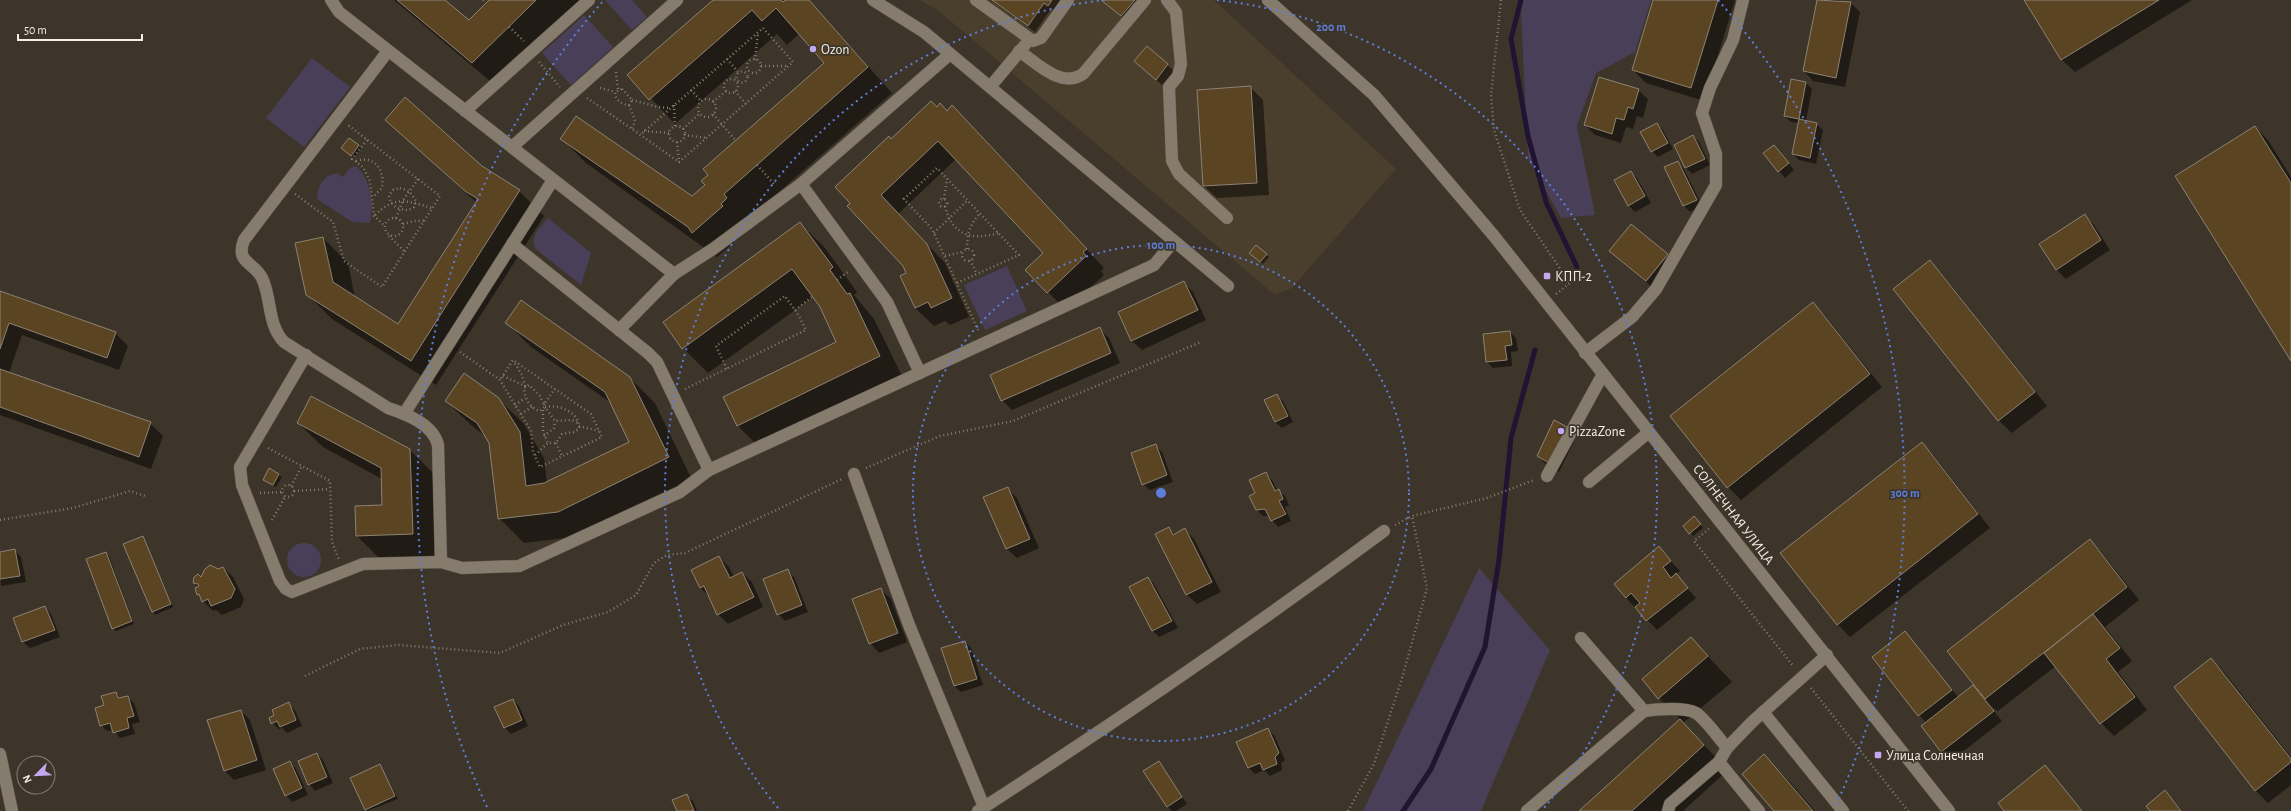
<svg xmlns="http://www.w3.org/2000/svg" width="2291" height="811" viewBox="0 0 2291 811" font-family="'Alegreya Sans',sans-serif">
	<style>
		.built { fill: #4a3e2c }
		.green { fill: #493f59 }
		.shadow { fill: #0007 }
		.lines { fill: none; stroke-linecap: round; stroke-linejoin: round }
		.stream { stroke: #211432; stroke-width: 5 }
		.building { fill: #5b4421; stroke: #8c8275 }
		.minor-casing { stroke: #5a5349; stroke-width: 13 }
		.path { stroke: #857d73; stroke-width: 2.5; stroke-dasharray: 1 3; stroke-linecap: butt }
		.minor { stroke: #857c6e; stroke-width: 12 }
		.ring { fill: none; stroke: #5e7edc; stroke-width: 2; stroke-dasharray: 2 4 }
		.poi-dot { fill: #c4a7f1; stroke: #3d3529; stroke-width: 1.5 }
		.labels { text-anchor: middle; stroke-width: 3.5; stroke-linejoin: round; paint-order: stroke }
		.poi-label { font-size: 14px; fill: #f4eee7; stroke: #3d3529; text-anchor: start }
		.street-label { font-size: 14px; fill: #f4eee7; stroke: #3d3529 }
		.centre { fill: #5e7edc; stroke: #3d3529; stroke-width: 2 }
		.ring-label { font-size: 12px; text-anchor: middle; font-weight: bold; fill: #5e7edc; stroke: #3d3529; stroke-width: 3.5; stroke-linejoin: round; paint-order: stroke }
	</style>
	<rect width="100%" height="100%" fill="#3d3529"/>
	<path class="built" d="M920,0H1214L1396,169L1292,288L1275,295L940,12Z"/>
	<g class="green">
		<path d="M605,0H632L647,17L632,30Z"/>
		<path d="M1522,0H1651L1635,52L1596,73L1577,126L1595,215L1561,218L1528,158L1521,12Z"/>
		<path d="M584,15L613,47L571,85L542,53Z"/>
		<path d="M312,58L350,87L304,147L266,118Z"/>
		<path d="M356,166C371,178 374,205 370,223L352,222L317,199C317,186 324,175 337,173L343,177L350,168Z"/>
		<path d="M548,218L591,253L581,285L536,249C529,236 540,228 548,218Z"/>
		<path d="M1007,266L1027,311L985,330L964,285Z"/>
		<circle cx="304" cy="560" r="17"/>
		<path d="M1479,568L1550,650L1481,811H1363Z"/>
	</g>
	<g class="shadow">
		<path d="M394,0H444L469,21L490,0H586L497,87Z"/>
		<path d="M714,0H783L785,2L787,0H809L892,93L748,219L747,231L717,257L586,163L561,138L692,198L706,185L826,63L800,33L787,45L777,34L675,124L629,75Z"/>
		<path d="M991,0H1063L1055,12L1051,9L1035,32Z"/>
		<path d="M1102,0H1140L1124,18Z"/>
		<path d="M1654,0H1735L1704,101L1646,83L1633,70Z"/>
		<path d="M1818,0H1837L1851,3L1860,12L1845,87L1813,81L1804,71Z"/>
		<path d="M2026,0H2192L2075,72L2062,60Z"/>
		<path d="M1147,47L1174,71L1162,85L1135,61Z"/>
		<path d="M1792,80L1806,83L1812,89L1806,121L1816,124L1823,130L1816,164L1799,160L1793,154L1799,123L1791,122L1785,116Z"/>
		<path d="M1250,87L1263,100L1269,195L1217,198L1204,186Z"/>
		<path d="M1638,90L1648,99L1643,118L1637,116L1633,129L1626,127L1621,143L1595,135L1585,125Z"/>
		<path d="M937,108L971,125L1104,268L1101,271L1104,275L1066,310L1048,292L1044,253L956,159L898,214L945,263L969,317L950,325L945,321L934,326L915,308L901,276L908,273L904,266L851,203L891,140Z"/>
		<path d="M387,120L481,167L519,191L544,216L436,385L332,319L307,294L323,238L348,263L355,298L399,325L477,203Z"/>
		<path d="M1657,124L1663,130L1673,149L1658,157L1652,151Z"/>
		<path d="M2255,127L2268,140L2291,177V359Z"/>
		<path d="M1693,136L1699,142L1710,165L1692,174L1686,168Z"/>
		<path d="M358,146L361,149L354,158L342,148Z"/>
		<path d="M1780,152L1794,170L1785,178L1764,154Z"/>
		<path d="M1678,162L1684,169L1702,206L1690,212L1684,206L1665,168Z"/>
		<path d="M1631,172L1637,178L1651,203L1635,212L1628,205Z"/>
		<path d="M2085,216L2094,225L2110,250L2066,279L2056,269Z"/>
		<path d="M800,223L825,248L857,292L854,295L874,319L904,380L762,450L737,425L838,342L821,307L813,297L708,373L683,348L664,322Z"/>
		<path d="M1611,251L1666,254L1645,281Z"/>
		<path d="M1266,255L1269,257L1263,264L1253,256Z"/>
		<path d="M1668,256L1677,264L1656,290L1646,282Z"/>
		<path d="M1930,261L1942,274L2047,406L2012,433L1999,421L1895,289Z"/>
		<path d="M1184,283L1193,292L1206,320L1142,350L1132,341L1119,313Z"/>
		<path d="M0,292L115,333L128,346L119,370L22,335L9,373L150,423L163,436L151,469L0,415Z"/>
		<path d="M1813,303L1825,316L1882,387L1741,500L1728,487L1671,416Z"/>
		<path d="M506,322L630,378L655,403L693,482L583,536L524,543L499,518L489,442L485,436L471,425L446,401L498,399L524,424L544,458L547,483L631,443L611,403L531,347Z"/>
		<path d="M1099,329L1109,338L1120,363L1012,410L1002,400Z"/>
		<path d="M1510,332L1516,338L1518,351L1511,352L1512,366L1493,368L1487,362Z"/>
		<path d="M1276,395L1283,401L1293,422L1282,428L1275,422L1265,400Z"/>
		<path d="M298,423L410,450L435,475L437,559L381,560L357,536L383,506L382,479L323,447Z"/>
		<path d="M1567,427L1576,437L1559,472L1547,466L1538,456Z"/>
		<path d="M1922,443L1934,456L1990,528L1850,637L1837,624Z"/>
		<path d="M1155,445L1162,452L1173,482L1150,490L1143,484Z"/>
		<path d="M270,469L282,477L276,487L264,480Z"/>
		<path d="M1266,473L1272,480L1277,490L1285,496L1289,505L1285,507L1291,521L1278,527L1269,516H1263L1257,510L1256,494Z"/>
		<path d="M1007,488L1017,498L1039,548L1017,558L1007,549L985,498Z"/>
		<path d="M1697,520L1703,528L1693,536L1684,526Z"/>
		<path d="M1169,528L1175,535L1185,530L1194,539L1221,592L1197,604L1187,595L1156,535Z"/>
		<path d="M143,537L173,607L155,615L125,544Z"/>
		<path d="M2090,540L2102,553L2139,600L2105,627L2132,661L2118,672L2147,710L2114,736L2101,723L2056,666L1998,711L1991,707L2002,721L1951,761L1922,726L1926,723L1873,658L1905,632L1959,698L1975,685Z"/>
		<path d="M1659,548L1680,571L1675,574L1696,598L1657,630L1626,598Z"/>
		<path d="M14,550L21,557L26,582L1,586L0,553Z"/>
		<path d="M106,553L109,556L134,624L116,631L113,628Z"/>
		<path d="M719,557L729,567L734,577L742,573L752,582L763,607L728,624L718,614L710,597L700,588Z"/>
		<path d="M223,568L233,577L244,599L241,607L222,615L216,610L213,611L203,601L196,589L199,587L194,583Z"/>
		<path d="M787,571L794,577L808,612L785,621L778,614Z"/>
		<path d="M1148,578L1154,584L1178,628L1159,637L1153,631L1130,587Z"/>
		<path d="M881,590L891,599L907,642L879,653L870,643Z"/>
		<path d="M45,607L51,614L60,637L30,648L23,642L15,619Z"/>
		<path d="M1691,638L1732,682L1683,723L1728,770L1683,811H1581L1681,720L1659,698Z"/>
		<path d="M965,642L971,648L983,685L961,692L954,686Z"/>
		<path d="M2211,659L2224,672L2291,757V785L2268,803L2255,790Z"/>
		<path d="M116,693L121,699L127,697L134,703L140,722L132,724L135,734L120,738L113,730L107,731L101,725L105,706Z"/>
		<path d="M513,700L519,706L528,726L511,734L504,727Z"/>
		<path d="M288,704L295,710L302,726L287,733L282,728L279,729L272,723Z"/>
		<path d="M241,711L250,720L266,770L234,780L225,771Z"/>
		<path d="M1267,729L1274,735L1285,760L1281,763L1282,770L1270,776L1264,770L1255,774L1249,768Z"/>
		<path d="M317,754L323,760L333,783L315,791L309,784Z"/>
		<path d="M1764,756L1789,781L1815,811H1775Z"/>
		<path d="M290,762L296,769L308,795L292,802L286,795Z"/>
		<path d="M1159,762L1187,804L1176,811H1172L1167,806Z"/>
		<path d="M380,765L398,799L367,811L366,809Z"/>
		<path d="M2045,767L2083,811H2005Z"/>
		<path d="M2165,792L2174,801L2182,811H2151Z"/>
		<path d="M686,795L693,801L697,811H678Z"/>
	</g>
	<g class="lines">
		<g class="stream">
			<path d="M1521,0L1511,39L1528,136L1546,202L1577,267"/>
			<path d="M1403,811L1431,769L1485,647L1499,560L1511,438L1535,350"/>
		</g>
	</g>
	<g class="building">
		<path d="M397,0H445L469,20L489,0H536L472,63Z"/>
		<path d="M713,0H781L783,2L785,0H809L868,67L724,194L727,198L721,204L723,206L692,233L688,227L560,139L576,116L692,196L705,185L701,181L708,175L703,169L824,63L776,8L762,21L752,10L649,100L627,75Z"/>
		<path d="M992,0H1052L1048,6L1044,3L1028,26Z"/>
		<path d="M1101,0H1135L1121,16Z"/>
		<path d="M1653,0H1718L1691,88L1632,70Z"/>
		<path d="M1817,0L1851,2L1836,78L1803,71Z"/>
		<path d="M2024,0H2159L2061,60Z"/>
		<path d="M1147,46L1168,64L1156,80L1134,61Z"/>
		<path d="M1599,77L1639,89L1633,109L1628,107L1624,120L1616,118L1612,134L1584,125Z"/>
		<path d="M1791,79L1806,82L1799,119L1784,116Z"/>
		<path d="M1251,86L1257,183L1203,186L1197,90Z"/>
		<path d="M405,97L482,166L520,190L411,361L306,295L295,243L323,237L333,282L398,324L478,199L465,191L385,120Z"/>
		<path d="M931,101L937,107L940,103L947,111L952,105L1087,249L1083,252L1086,256L1047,293L1025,270L1043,253L938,141L881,195L927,244L952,298L931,308L928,302L915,308L900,276L906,273L903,266L847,206L850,203L835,187L889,136L891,139Z"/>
		<path d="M1799,119L1817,123L1810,158L1792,154Z"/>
		<path d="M1657,123L1668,143L1651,152L1640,132Z"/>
		<path d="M2255,126L2291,183V361L2175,176Z"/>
		<path d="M1693,135L1705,159L1685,168L1674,145Z"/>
		<path d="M349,138L359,145L351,156L341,148Z"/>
		<path d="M1774,145L1789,163L1778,172L1763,153Z"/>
		<path d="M1678,161L1697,200L1683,206L1664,167Z"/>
		<path d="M1631,171L1645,196L1628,206L1614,180Z"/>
		<path d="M2085,214L2101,240L2056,270L2039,244Z"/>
		<path d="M800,222L833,267L830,270L847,294L850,293L880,356L737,426L723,397L836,342L820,307L792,269L682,349L663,322Z"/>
		<path d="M1631,224L1668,254L1646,281L1609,251Z"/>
		<path d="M1256,245L1267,254L1260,262L1249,253Z"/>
		<path d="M1930,260L2035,392L1998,421L1893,289Z"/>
		<path d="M1184,281L1198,310L1131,341L1118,312Z"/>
		<path d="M0,291L116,332L107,358L9,323L0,349Z"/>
		<path d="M521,300L630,377L669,457L558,512L498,519L489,443L477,423L445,401L464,373L499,398L520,432L526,486L544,483L629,442L605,392L505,323Z"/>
		<path d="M1813,302L1870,374L1727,488L1670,416Z"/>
		<path d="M1100,327L1111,353L1001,401L990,375Z"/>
		<path d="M1510,331L1512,345L1505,346L1507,360L1486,362L1483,334Z"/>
		<path d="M0,369L151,422L139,457L0,407Z"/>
		<path d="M1277,394L1288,416L1275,422L1264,400Z"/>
		<path d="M311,396L410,449L413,534L356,536L355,506L382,505L381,468L297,423Z"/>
		<path d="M1554,420L1567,427L1549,463L1537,456Z"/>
		<path d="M1922,442L1978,514L1837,625L1780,553Z"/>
		<path d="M1156,444L1167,475L1142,485L1131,453Z"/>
		<path d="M269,468L279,474L273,485L263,480Z"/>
		<path d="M1266,472L1275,491L1279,489L1283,499L1279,501L1286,514L1271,521L1265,509L1256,510L1249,496L1255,493L1249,480Z"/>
		<path d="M1008,487L1030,539L1006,549L983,497Z"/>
		<path d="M1694,516L1701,524L1689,534L1683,526Z"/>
		<path d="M1169,527L1173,535L1185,528L1212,582L1186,595L1155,534Z"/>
		<path d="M143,536L171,604L152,612L123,544Z"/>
		<path d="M2090,539L2127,587L1985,699L1947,651Z"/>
		<path d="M1659,546L1671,561L1663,567L1671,578L1676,573L1688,588L1646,621L1635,607L1640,603L1631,593L1626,598L1614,584Z"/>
		<path d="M15,549L20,576L0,579V552Z"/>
		<path d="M106,552L132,621L112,629L86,559Z"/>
		<path d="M719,556L730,578L742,572L754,597L717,615L704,586L700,588L691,570Z"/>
		<path d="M210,565L218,569L223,567L235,589L231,598L211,606L208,599L202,602L199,594L197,595L195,588L199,586L198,584L193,583L194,577L198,574L201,577L205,569Z"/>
		<path d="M788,569L802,605L777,615L763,579Z"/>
		<path d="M1148,577L1172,621L1152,631L1129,587Z"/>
		<path d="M881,588L898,633L869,644L852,599Z"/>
		<path d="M45,606L55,630L22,642L13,618Z"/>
		<path d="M2093,614L2120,648L2106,659L2135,697L2100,724L2044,653Z"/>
		<path d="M1905,631L1952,690L1918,716L1872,657Z"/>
		<path d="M1691,637L1708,656L1658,699L1642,679Z"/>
		<path d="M965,641L977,679L954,686L941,648Z"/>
		<path d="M2211,658L2291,759V762L2255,791L2174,687Z"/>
		<path d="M1973,685L1994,711L1941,752L1921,726Z"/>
		<path d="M116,692L118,698L128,696L134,716L127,718L129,728L113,733L110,723L100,726L95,708L104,705L101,696Z"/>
		<path d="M513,699L522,720L504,728L494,707Z"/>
		<path d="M289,702L296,720L280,727L277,721L271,724L269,718L274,715L272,710Z"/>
		<path d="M241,710L257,760L224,771L207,720Z"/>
		<path d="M1680,719L1704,745L1632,811H1579Z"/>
		<path d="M1268,728L1279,753L1275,757L1277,764L1263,770L1260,763L1248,768L1236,742Z"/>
		<path d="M317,753L327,777L308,785L298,761Z"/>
		<path d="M1764,754L1813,811H1774L1742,774Z"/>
		<path d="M290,761L302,788L285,796L273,769Z"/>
		<path d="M1159,761L1182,797L1167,807L1143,771Z"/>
		<path d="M380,764L395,796L365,810L350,778Z"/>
		<path d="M2045,765L2082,811H2004L1998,803Z"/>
		<path d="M2165,790L2181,811H2150L2146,806Z"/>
		<path d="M687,794L694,811H677L672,800Z"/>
	</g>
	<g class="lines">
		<g class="minor-casing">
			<g id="minor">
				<path d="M331,0L339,12L674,274"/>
				<path d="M873,0L924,32L1228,286"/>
				<path d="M976,0L1033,41L1041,38L1068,0"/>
				<path d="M1167,0L1176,12L1181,64L1178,76L1169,87L1172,161L1179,174L1227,218"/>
				<path d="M1268,0L1374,95L1494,236L1949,811"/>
				<path d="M388,51L244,240C235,263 254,262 262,278C272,299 267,324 284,342L388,408C406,414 433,424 438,445L441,562"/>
				<path d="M1019,51C1037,63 1061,89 1083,74L1145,0"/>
				<path d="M990,87L1025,45"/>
				<path d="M465,111L589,0"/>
				<path d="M512,147L677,0"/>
				<path d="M801,184L887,302L920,373"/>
				<path d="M512,244L648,353L657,362L709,470"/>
				<path d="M619,330L674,274L713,249L801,184L950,54"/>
				<path d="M1585,353L1632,317L1656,289L1716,185V154L1702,113L1710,88L1733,40L1743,0"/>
				<path d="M306,355L240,467L242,485L280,581L286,589L292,592L363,564L441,562L462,568L519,566L680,492L709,470L1154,265L1174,241"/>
				<path d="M404,414L553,180"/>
				<path d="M854,474L909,625L984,807"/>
				<path d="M1547,476L1603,374"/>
				<path d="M1589,482L1649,432"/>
				<path d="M1581,638L1644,711"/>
				<path d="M1763,712L1843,811"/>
				<path d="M0,754L12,811"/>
				<path d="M1719,762L1759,811"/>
				<path d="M978,811C1116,722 1252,629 1384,531"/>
				<path d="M1527,811L1644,711C1656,709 1686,707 1696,713C1706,720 1719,738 1727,748"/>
				<path d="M1668,811L1670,804L1719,762L1727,748L1752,722L1827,655"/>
			</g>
		</g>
		<g class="path">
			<path d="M483,0L486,3"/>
			<path d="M1501,0L1491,95L1494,130L1520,210L1570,283L1556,294"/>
			<path d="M509,27L524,41"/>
			<path d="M727,59L738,72"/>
			<circle cx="754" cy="66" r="7"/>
			<path d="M755,60L758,32"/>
			<path d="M539,62L560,87"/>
			<path d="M761,66H788"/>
			<circle cx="742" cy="77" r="5.5"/>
			<path d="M616,72L618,90"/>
			<circle cx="731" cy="86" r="7"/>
			<path d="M600,88L615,92"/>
			<path d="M622,89L632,100L629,105C621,104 615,100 615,92Z"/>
			<path d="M691,90L701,101"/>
			<path d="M735,91L746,104"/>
			<path d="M587,98C618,119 649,141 679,162L793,62L763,28L640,135"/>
			<circle cx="707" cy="108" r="9"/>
			<path d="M632,100L658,107L671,108"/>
			<path d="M713,102L726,91"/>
			<path d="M629,105L635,121L632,129"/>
			<path d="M674,105L675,126"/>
			<path d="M713,114L736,141"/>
			<circle cx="677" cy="134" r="8"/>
			<path d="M683,129L700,113"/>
			<path d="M644,131L669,133"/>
			<path d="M684,135L706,138"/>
			<path d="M367,140L352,159L363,167L370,181L374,216L384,225"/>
			<path d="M677,142L679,161"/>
			<path d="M356,161C375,155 385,170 382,188L373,197"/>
			<path d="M757,165L775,185"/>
			<path d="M400,188L409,191L416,201L414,207L409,210C398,210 390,206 389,195L393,190Z"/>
			<path d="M295,194L333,222L344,261L382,287L440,196L348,125"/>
			<path d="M944,199L947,179"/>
			<circle cx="943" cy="203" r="4"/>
			<path d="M945,206C952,235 971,241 999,233"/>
			<path d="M375,215C396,195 407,201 432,208"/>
			<circle cx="394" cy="227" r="9"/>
			<path d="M396,218L403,200L418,179"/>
			<path d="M403,224L414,221H424"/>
			<path d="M934,233L968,200"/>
			<path d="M389,236L405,252"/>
			<path d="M967,249C967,233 970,225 980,213"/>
			<circle cx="968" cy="255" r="6"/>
			<path d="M945,256L962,252"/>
			<path d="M970,260L977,274"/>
			<path d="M837,280L849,271"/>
			<path d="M957,283L1019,255L937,168L904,199L932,229L978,330"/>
			<path d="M795,310L812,297"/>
			<path d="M460,352L500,380L531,431L533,452L540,467L602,437L591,414L513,360L500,380"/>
			<path d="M503,376L525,386L522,375L514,362"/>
			<path d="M685,389L806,330L799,316L785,296L716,346L727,369"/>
			<path d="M544,404L545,407L540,411C530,409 524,397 524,388L529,385L540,396L544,404L555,389"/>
			<path d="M515,405L525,398"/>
			<path d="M543,410V431L548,443H556L562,434L574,432L579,429C580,412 559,404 545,407L555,421L572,420L579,423"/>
			<path d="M521,414L532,407"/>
			<path d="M579,426L599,431"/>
			<path d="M544,436L554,428L555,421"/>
			<path d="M556,443L562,456"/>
			<path d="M268,448L330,481L332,542L339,560"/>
			<path d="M535,455L548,443"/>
			<path d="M866,468L940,436L1013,421L1201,342"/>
			<circle cx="288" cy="491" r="6"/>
			<path d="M291,486L302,466"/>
			<path d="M294,491L330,489"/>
			<path d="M260,493L282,492"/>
			<path d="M0,520L73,508L130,491L145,496"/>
			<path d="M272,520L285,497"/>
			<path d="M1395,525L1412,516L1487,498L1534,480"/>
			<path d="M1709,529L1694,541L1794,667"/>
			<path d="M305,676L360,649L398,645L500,653L563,625L608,612L636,595L654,563L667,555L685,553L842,479"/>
			<path d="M1811,688L1908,811"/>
			<path d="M1348,811L1374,764L1403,675L1427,588L1412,516"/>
		</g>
		<use href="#minor" class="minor"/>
	</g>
	<g class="ring">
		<circle cx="1161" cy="493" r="248"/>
		<path d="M778 808A496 496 0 0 1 1105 0M1217 0A496 496 0 0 1 1544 808"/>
		<path d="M487 807A744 744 0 0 1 604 0M1718 0A744 744 0 0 1 1835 807"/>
	</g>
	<g class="poi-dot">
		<circle cx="813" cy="49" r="4"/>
		<rect x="1543" y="272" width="8" height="8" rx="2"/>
		<circle cx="1561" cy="431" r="4"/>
		<rect x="1874" y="751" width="8" height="8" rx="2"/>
	</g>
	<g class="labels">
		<g class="poi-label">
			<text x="821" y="54">Ozon</text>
			<text x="1555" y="281">КПП-2</text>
			<text x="1569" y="436">PizzaZone</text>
			<text x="1886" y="760">Улица Солнечная</text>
		</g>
		<g class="street-label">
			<text transform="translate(1734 514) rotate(52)" y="5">СОЛНЕЧНАЯ УЛИЦА</text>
		</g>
	</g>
	<circle cx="1161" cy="493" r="6" class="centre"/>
	<g class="ring-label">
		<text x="1331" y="31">200 m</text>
		<text x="1161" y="249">100 m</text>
		<text x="1905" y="497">300 m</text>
	</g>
	<g transform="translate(36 775) rotate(246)"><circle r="19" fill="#3d3529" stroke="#867f75"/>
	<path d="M0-3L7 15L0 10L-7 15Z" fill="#c4a7f1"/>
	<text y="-6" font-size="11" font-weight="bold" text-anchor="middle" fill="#f4eee7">N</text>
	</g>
	<path d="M18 34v6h124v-6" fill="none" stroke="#f4eee7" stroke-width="2"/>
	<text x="24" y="34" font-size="12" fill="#f4eee7" stroke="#3d3529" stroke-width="3" paint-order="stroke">50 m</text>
</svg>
